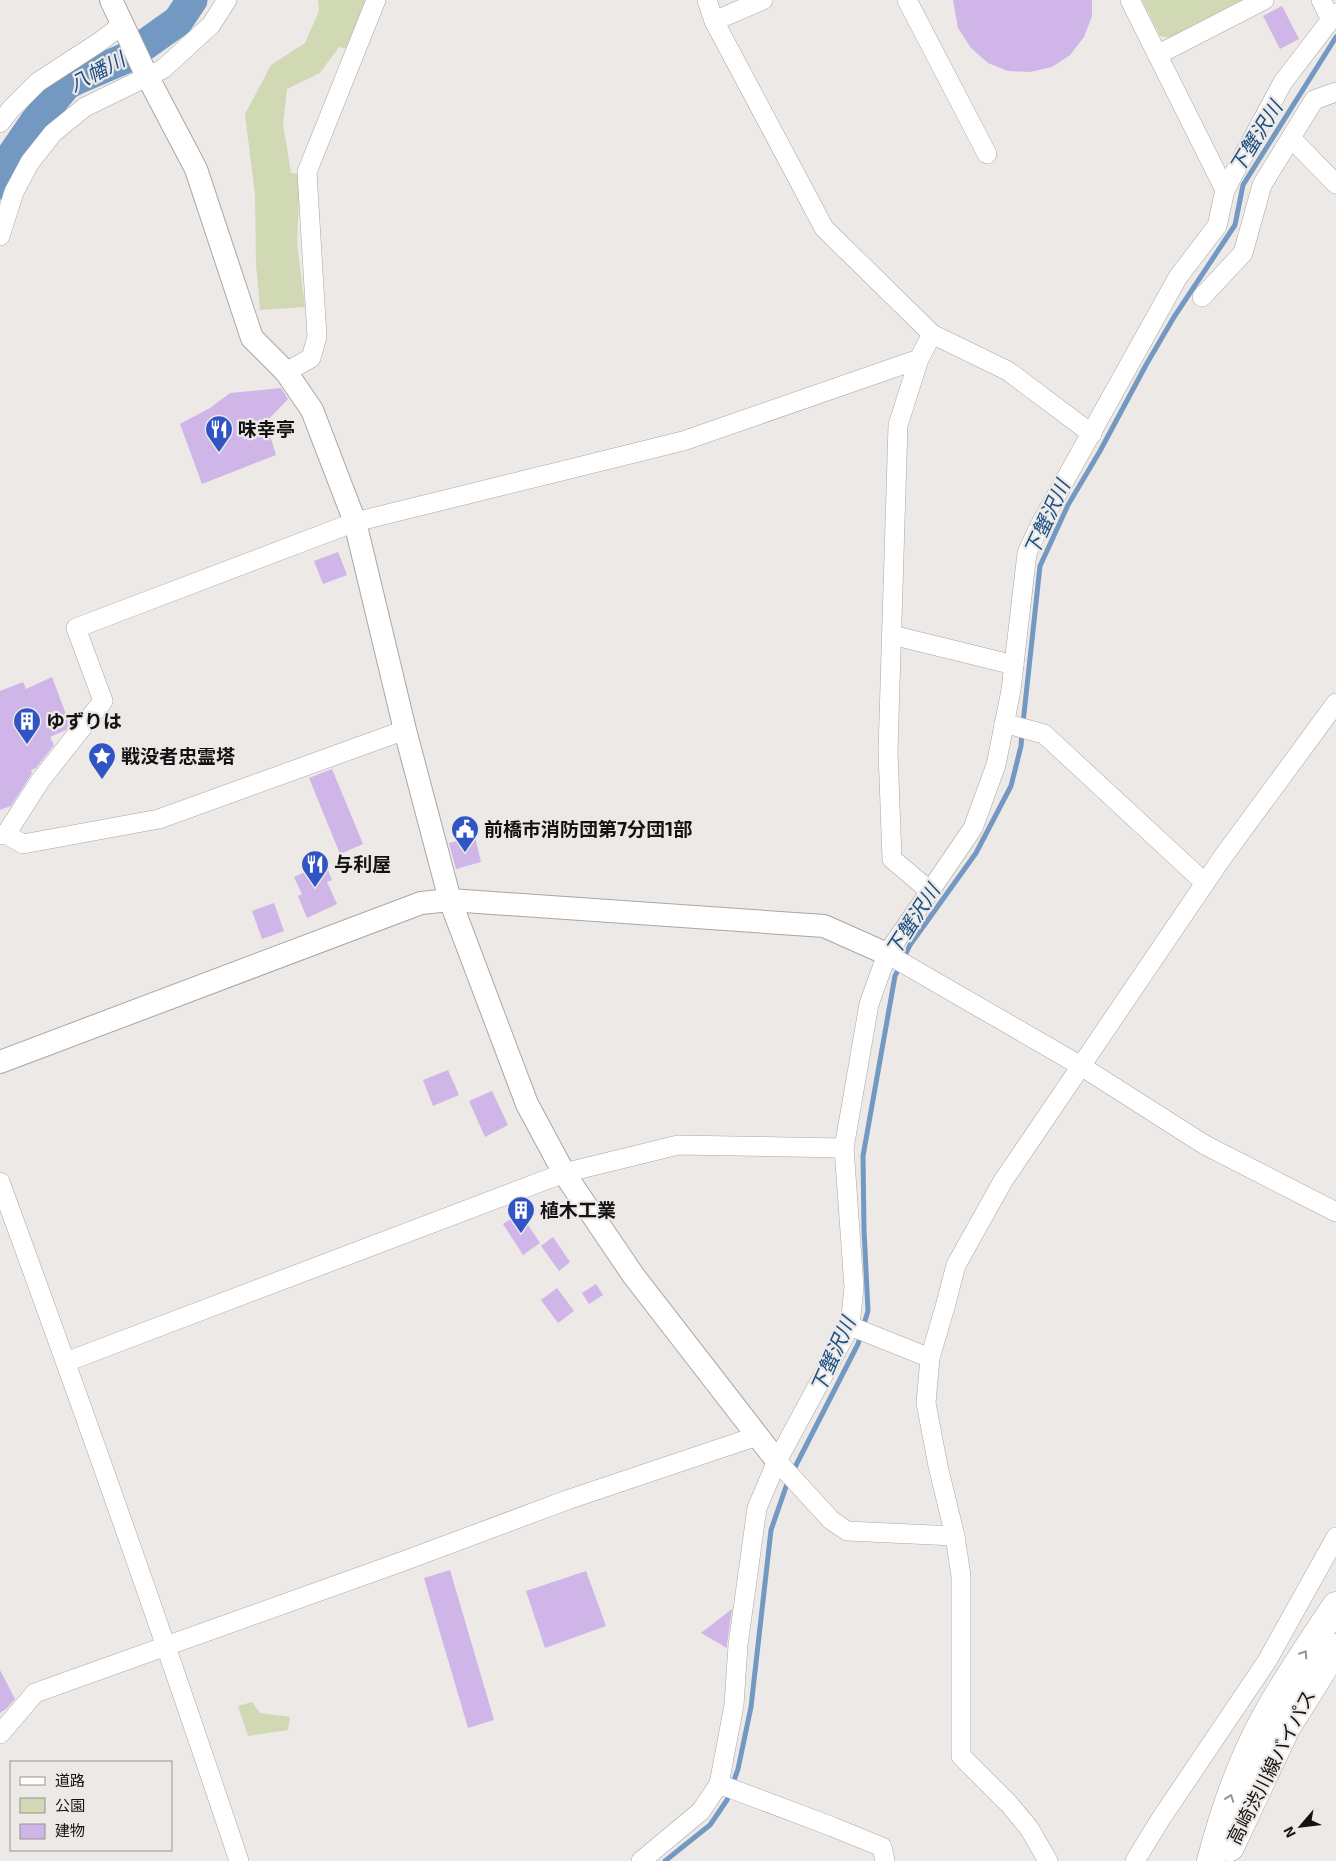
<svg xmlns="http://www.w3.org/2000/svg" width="1336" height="1861" viewBox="0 0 1336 1861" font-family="'Exo 2','Noto Sans JP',sans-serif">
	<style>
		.green { fill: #d0d9b4 }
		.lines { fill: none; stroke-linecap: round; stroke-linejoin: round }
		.stream { stroke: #7398c2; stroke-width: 5 }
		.river { stroke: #7398c2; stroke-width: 31 }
		.building { fill: #d0b5e8 }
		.minor-casing { stroke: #a9a6a5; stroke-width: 20 }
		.tertiary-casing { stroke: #a9a6a5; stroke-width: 24 }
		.primary-casing { stroke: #a9a6a5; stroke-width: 29 }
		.minor { stroke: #fff; stroke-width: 19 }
		.tertiary { stroke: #fff; stroke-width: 22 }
		.primary { stroke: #fff; stroke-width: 28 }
		.oneway { stroke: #959595 }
		.labels { text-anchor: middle; stroke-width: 4.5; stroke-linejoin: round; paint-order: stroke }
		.poi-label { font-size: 19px; font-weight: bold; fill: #141313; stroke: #ece9e7; text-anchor: start }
		.street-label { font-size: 19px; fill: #141313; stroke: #ece9e7 }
		.water-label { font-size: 20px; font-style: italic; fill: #1a4f85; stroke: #ece9e7 }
	</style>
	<rect width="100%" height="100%" fill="#ece9e7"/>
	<g class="green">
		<path d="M318,0H367L348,49L339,47L320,73L287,89L283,124L291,173L300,174L297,243L305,307L260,310L256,263L255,195L245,114L271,65L305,43L319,11Z"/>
		<path d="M1142,0H1242L1170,38L1160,36Z"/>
		<path d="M252,1702L260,1713L290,1717L288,1730L248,1736L238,1706Z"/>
	</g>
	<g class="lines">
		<g class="stream">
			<path d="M1023,723L1040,566L1068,505L1100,451L1146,365L1174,317L1235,225L1243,185L1336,37"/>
			<path d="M863,1327L868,1311L864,1230L863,1156L895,976L910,945L976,853L1011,786L1021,746L1022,732"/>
			<path d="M792,1473L858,1344L861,1335"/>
			<path d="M665,1861L710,1825L727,1800L738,1769L751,1707L771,1530L788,1481"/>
		</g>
		<path class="river" d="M0,184L13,154L35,122L66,85L77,79L126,58L178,21L192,0"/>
	</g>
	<g class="building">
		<path d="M953,0H1092V16L1084,37L1070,55L1052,67L1030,72L1008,71L988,63L971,48L958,28Z"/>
		<path d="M1282,6L1299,39L1280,49L1263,16Z"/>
		<path d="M281,388L288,399L266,422L276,455L202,484L180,424L210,408L230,393Z"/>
		<path d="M338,552L347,575L323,584L314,561Z"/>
		<path d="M52,677L70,725L66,730L50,737L54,745L36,768L31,770L32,773L11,806L0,810V691L23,682L26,689Z"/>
		<path d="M332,769L363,844L340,854L309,778Z"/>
		<path d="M475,837L481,862L456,869L449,843Z"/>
		<path d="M325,863L332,880L327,882L337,904L307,918L298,896L302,894L294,877Z"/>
		<path d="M274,903L284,931L262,939L252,911Z"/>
		<path d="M448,1070L459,1095L433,1106L423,1080Z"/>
		<path d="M492,1091L508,1125L485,1137L469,1101Z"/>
		<path d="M520,1213L540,1243L523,1255L503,1224Z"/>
		<path d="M553,1237L570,1262L559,1271L541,1246Z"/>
		<path d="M596,1284L603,1295L589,1304L582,1293Z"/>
		<path d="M557,1288L574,1311L558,1323L541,1300Z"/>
		<path d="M450,1570L494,1720L468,1728L424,1578Z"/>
		<path d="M586,1571L606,1626L545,1648L526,1591Z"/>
		<path d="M732,1609L727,1644V1648L701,1633Z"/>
		<path d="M0,1670L15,1699L6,1709L0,1713Z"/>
	</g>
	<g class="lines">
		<g class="minor-casing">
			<g id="minor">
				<path d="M707,0L714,21L824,228L932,334"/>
				<path d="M907,0L987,154"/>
				<path d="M1130,0L1225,190"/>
				<path d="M1321,0L1331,20"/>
				<path d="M714,21L763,0"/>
				<path d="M1157,55L1264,0"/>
				<path d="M0,123L10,110L38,82L98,43L122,25"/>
				<path d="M1291,138L1336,184"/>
				<path d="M0,236L14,192L30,162L53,133L85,107L163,69L211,25L227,0"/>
				<path d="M1202,297L1243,253L1262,185L1314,100L1336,92"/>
				<path d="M286,372L311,358L317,337L307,172L376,0"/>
				<path d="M892,635L1014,665"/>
				<path d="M1004,723L1044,734L1205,883"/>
				<path d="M6,834L40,781L103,701L76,628L355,522L683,441L919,359"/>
				<path d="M0,835L6,834L23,844L159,819L405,730"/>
				<path d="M930,891L892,859L888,751L898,425L919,359L932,334L1008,371L1092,434"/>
				<path d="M887,954L1081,1066L1205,1145L1336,1212"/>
				<path d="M0,1182C83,1408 163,1634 239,1861"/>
				<path d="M850,1326L930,1358"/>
				<path d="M66,1362L564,1173L678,1145L844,1148"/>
				<path d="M777,1461L831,1520L847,1531L955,1536"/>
				<path d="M0,1734L35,1693L401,1562L567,1500L757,1436"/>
				<path d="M719,1784L833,1827L882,1847L885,1861"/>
				<path d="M641,1861L701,1811L719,1784L734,1705L738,1645L757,1508L777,1461L850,1326L854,1287L844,1148L869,1004L887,954L973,828L996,765L1011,690L1027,553L1040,525L1178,277L1217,226L1225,190L1283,82L1336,13"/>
				<path d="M1048,1861L1029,1828L1009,1804L961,1756V1576L955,1536L938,1466L926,1403L930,1358L945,1307L956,1265L1003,1181L1222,858L1336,703"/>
				<path d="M1135,1861L1160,1820L1267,1661L1336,1537"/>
			</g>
		</g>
		<g class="tertiary-casing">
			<g id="tertiary">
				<path d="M111,0L144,70L196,169L252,338L286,372L312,410L355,522L405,730L450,900L527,1104L564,1173L633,1275L777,1461"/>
				<path d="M0,1062L421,903L450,900L824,926L887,954"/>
			</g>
		</g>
		<g class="primary-casing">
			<g id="primary">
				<path d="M1230,1847L1286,1728L1336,1648"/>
				<path d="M1211,1861C1224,1811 1241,1761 1267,1715C1288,1677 1312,1642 1336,1606"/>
			</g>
		</g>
		<use href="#minor" class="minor"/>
		<use href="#tertiary" class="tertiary"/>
		<use href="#primary" class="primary"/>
	</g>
	<defs><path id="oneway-chevron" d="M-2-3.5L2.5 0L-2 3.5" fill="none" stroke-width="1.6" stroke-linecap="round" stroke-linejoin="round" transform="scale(1.25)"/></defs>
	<g class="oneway">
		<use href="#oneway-chevron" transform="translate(1304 1654) rotate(-57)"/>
		<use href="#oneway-chevron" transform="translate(1230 1798) rotate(-70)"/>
	</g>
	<defs>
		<g id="restaurant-pin" transform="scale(1.4375)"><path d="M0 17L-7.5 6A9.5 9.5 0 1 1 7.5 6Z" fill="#3054c4" stroke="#ece9e7"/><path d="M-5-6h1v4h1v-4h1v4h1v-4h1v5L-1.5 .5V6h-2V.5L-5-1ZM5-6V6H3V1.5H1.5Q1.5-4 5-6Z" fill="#fff"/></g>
		<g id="building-pin" transform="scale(1.4375)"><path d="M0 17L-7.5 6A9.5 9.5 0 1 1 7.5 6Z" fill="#3054c4" stroke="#ece9e7"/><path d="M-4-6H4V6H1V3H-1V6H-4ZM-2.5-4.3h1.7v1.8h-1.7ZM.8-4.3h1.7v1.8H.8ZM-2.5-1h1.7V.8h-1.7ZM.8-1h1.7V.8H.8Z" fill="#fff"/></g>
		<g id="sight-pin" transform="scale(1.4375)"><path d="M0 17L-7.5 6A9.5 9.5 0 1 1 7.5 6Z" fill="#3054c4" stroke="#ece9e7"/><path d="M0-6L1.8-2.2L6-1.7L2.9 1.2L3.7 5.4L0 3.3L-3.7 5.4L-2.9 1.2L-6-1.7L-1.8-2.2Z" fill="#fff"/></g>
		<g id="civic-pin" transform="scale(1.4375)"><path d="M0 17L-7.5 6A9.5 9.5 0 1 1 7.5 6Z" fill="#3054c4" stroke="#ece9e7"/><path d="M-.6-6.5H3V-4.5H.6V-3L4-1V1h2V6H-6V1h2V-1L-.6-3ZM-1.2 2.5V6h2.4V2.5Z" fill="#fff"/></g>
	</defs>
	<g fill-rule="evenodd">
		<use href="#restaurant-pin" x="219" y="429"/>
		<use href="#building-pin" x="27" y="721"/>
		<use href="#sight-pin" x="102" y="756"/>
		<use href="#civic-pin" x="465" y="829"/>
		<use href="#restaurant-pin" x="315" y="864"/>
		<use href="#building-pin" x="521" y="1210"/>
	</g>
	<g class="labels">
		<g class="poi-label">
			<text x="238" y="436">味幸亭</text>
			<text x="46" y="728">ゆずりは</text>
			<text x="121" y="763">戦没者忠霊塔</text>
			<text x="484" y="836">前橋市消防団第7分団1部</text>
			<text x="334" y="871">与利屋</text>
			<text x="540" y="1217">植木工業</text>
		</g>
		<g class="street-label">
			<text transform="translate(1271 1767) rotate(-63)" y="7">高崎渋川線バイパス</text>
		</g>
		<g class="water-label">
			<text transform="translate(97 72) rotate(-28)" y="7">八幡川</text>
			<text transform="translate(1256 137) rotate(-58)" y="7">下蟹沢川</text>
			<text transform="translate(1047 518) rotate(-65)" y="7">下蟹沢川</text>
			<text transform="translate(913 920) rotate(-57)" y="7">下蟹沢川</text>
			<text transform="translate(833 1355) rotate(-66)" y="7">下蟹沢川</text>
		</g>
	</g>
	<rect x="10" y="1761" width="162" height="90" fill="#ece9e7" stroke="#969392"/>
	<rect x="20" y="1777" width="25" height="8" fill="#ffffff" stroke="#969392"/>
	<text x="55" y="1786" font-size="15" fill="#141313">道路</text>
	<rect x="20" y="1798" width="25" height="15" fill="#d0d9b4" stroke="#969392"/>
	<text x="55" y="1811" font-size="15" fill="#141313">公園</text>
	<rect x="20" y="1824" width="25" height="15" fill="#d0b5e8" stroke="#969392"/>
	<text x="55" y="1836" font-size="15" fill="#141313">建物</text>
	<g transform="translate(1301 1826) rotate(242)" stroke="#ece9e7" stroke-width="4" paint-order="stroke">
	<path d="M0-4L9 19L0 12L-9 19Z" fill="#141313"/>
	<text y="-8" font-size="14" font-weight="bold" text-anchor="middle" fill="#141313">N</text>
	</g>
</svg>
